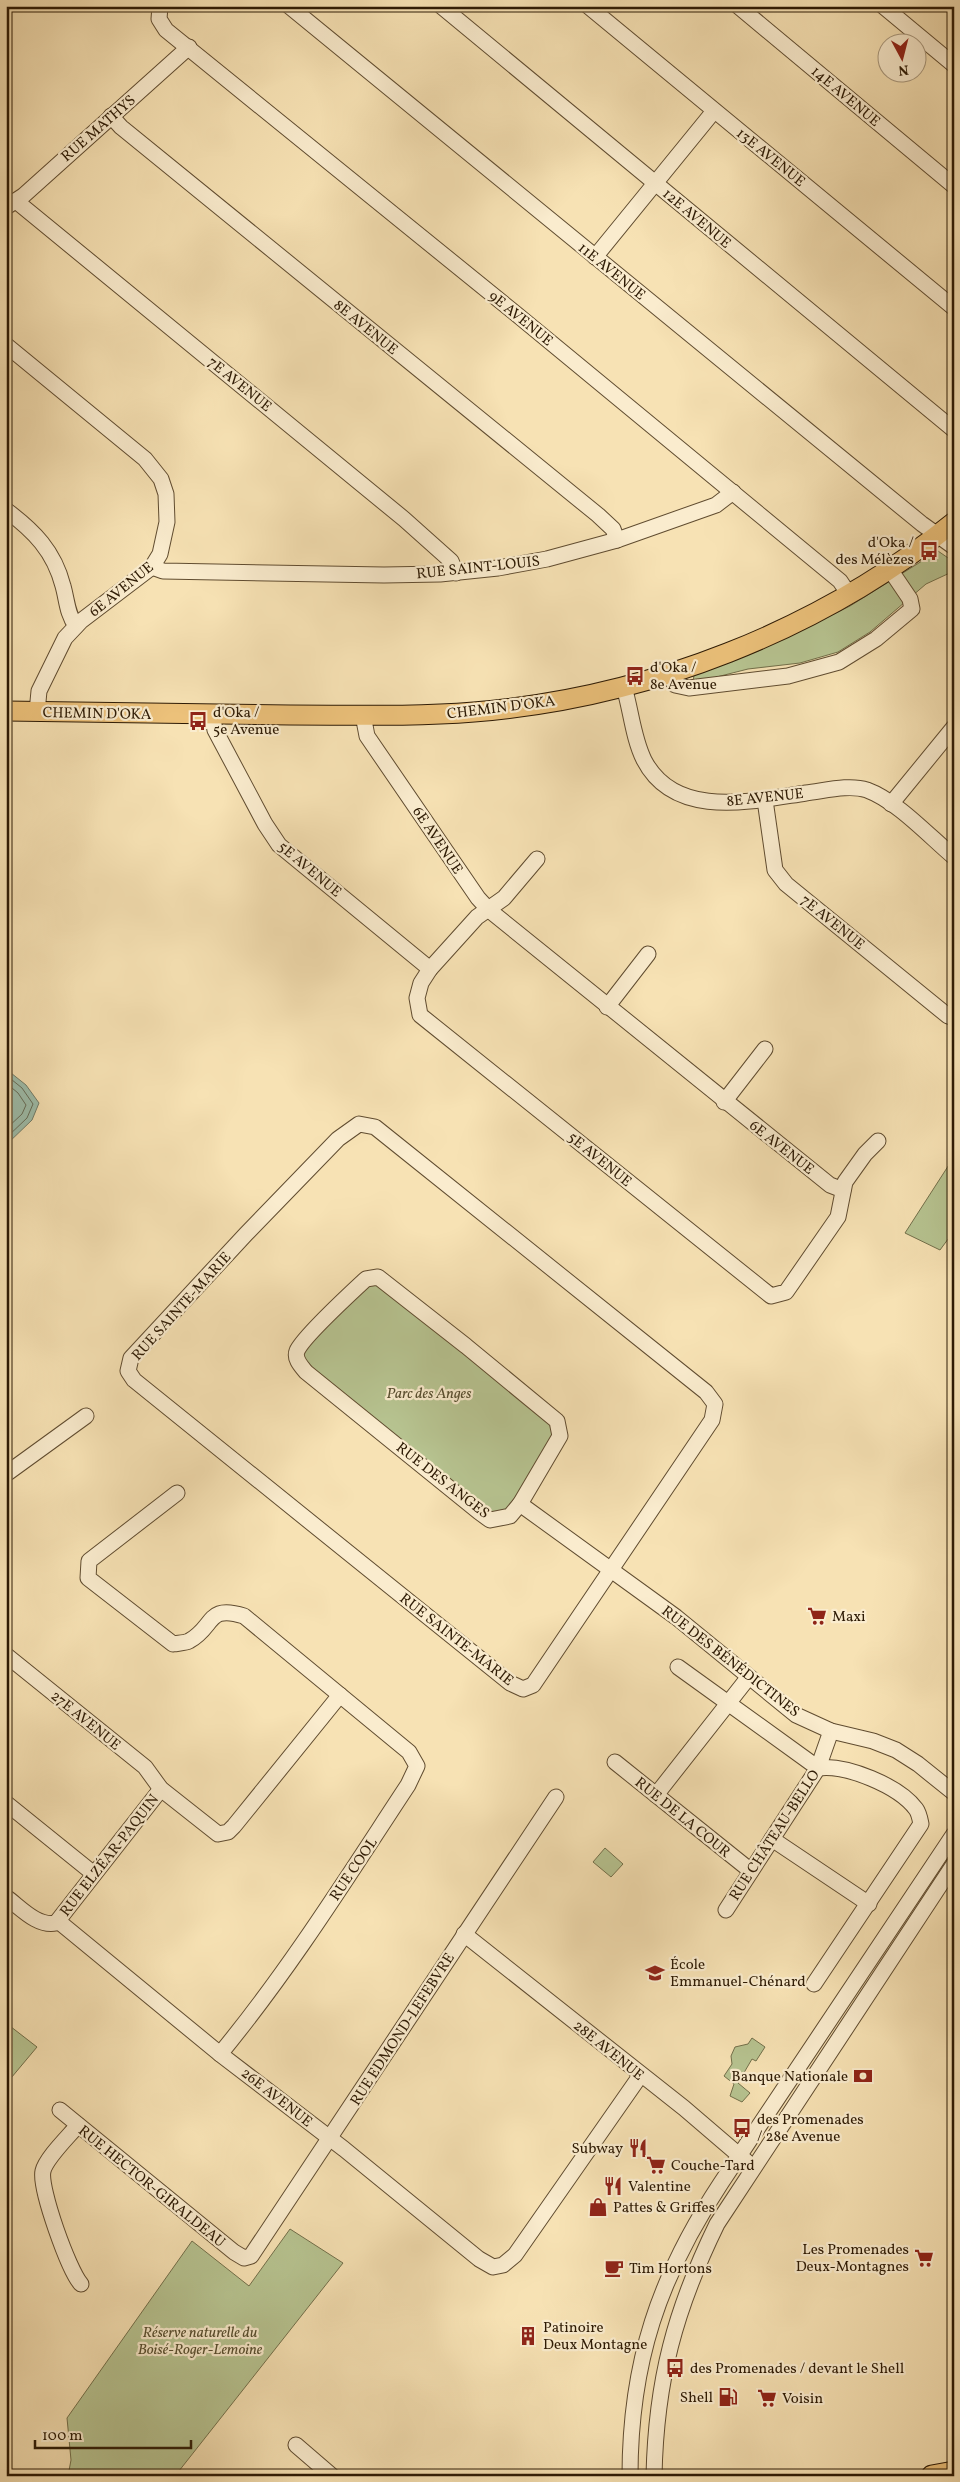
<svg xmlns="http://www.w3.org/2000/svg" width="960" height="2482" viewBox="0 0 960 2482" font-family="Vollkorn,serif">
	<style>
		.green { fill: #b7c491; stroke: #726f4a }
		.water { fill: #9dbeac; stroke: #707c69 }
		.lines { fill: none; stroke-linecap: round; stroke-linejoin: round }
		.shore { stroke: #656c58; stroke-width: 1 }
		.minor-casing { stroke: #604c30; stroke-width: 17 }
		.major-casing { stroke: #2d1a04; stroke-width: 21 }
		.highway-casing { stroke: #2d1a04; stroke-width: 23 }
		.minor { stroke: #faecce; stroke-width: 15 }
		.major { stroke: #ecc17a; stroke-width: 19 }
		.highway { stroke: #ecc17a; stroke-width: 21 }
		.labels { text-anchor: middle; stroke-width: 4.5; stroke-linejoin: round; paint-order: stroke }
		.street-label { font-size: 15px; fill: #2d1a04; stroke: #faecce }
		.poi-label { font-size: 15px; fill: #2d1a04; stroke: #faecce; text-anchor: start }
		.park-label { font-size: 15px; font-style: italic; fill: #564d2e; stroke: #faecce }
	</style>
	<rect width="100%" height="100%" fill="#f7e2b4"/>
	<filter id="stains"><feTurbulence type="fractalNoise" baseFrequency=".004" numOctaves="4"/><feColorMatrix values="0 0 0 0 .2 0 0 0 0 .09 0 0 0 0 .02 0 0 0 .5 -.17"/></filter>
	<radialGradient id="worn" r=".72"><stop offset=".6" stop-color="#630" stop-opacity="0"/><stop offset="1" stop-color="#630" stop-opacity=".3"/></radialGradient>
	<g class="green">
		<path d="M938,551L954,562V571L926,584L870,632L838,652L800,663L748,669L693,683L694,675L758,651L850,606Z"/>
		<path d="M954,1157V1231L940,1250L905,1233Z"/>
		<path d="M378,1277L557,1421L560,1436L520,1504L490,1520L297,1360L305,1340Z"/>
		<path d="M605,1848L623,1864L611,1877L593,1862Z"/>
		<path d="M6,2023L37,2047L6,2084Z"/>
		<path d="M752,2038L765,2047L756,2061L752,2059L738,2083L750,2093L742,2102L730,2096L734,2084L724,2076L732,2064L731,2056L735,2047L748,2044Z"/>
		<path d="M290,2229L343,2263L175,2476H68L71,2460L67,2418L192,2241L249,2286Z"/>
	</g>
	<path class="water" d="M6,1069L26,1085L39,1103L32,1120L6,1145Z"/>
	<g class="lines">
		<g class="shore">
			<path d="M6,1075L22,1088L33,1104L27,1118L6,1138"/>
			<path d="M6,1083L18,1093L26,1105L22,1114L6,1129"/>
		</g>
		<g class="minor-casing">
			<g id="minor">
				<path d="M160,6L159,19L166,30L515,313L840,581L848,593"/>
				<path d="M289,6L922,524L954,547"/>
				<path d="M441,6L954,430"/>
				<path d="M588,6L954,308"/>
				<path d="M738,6L954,186"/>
				<path d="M883,6L954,65"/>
				<path d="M111,116L121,127L598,515L613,529L617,540"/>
				<path d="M16,201L404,519L451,561L456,573"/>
				<path d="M6,207L23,196L189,47"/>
				<path d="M595,257L714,111"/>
				<path d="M6,345L145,459L161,479L166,494L167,522L160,554L152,567L81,621L65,638L39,691L37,712"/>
				<path d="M6,510C34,531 54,551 63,586C67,600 67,614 76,626"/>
				<path d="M152,567L163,571L384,575L440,574L498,568L547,559L617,540L716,505L733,492"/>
				<path d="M668,674L675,685L689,688L788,676L839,662L876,639L912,609L910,599L889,568"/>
				<path d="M624,687C631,710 633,738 644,760C675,820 752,801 806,793C824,791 849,784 867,790C897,801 929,836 954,857"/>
				<path d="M212,714L215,730L265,824L279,845L430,969"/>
				<path d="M363,715L367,736L478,898L489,910L830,1185L843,1190"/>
				<path d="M765,800L775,870L786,884L948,1016L954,1018"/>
				<path d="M891,804L954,727"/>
				<path d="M537,859L504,898L477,917L430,969L421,983L417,998L420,1015L771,1296L786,1292L838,1217L845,1182L865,1154L878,1141"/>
				<path d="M607,1007L648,954"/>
				<path d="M724,1102L765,1049"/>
				<path d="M359,1124L375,1127L706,1392L715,1404L712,1420L533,1685L523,1689L510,1683L134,1380L128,1371L131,1358L246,1234L338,1139Z"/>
				<path d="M378,1277L466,1346L557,1421L560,1436L520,1504L510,1516L490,1520L479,1512L306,1372C301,1366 294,1359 297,1351C303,1337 352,1292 366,1279Z"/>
				<path d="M6,1474L86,1416"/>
				<path d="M177,1493L89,1561L88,1578L173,1644C178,1643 185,1643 189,1641C215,1627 206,1604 244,1616L409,1752L417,1766L408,1785C348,1876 290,1969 220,2054"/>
				<path d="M520,1504L676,1617L796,1715L831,1731L873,1741L896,1750L918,1764L954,1793"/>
				<path d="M6,1655L145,1767L161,1789L218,1834L228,1832L234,1826L340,1695"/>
				<path d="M678,1667L818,1768C846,1764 899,1786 916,1809C919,1813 920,1819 921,1824L814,1984"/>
				<path d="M615,1762L751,1871"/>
				<path d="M656,1795L748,1678"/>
				<path d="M6,1803L94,1874"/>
				<path d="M772,1839L869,1904"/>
				<path d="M6,1897C20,1907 37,1927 56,1923L161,1789"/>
				<path d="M726,1910L818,1768L831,1731"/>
				<path d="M58,1921L220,2054L344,2149L479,2259L493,2267L503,2265L515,2255L640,2076"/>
				<path d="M464,1934L684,2108L747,2162"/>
				<path d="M60,2110L234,2252L244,2258L251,2256L556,1797"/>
				<path d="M78,2125C69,2136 46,2158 43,2171C39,2188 69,2271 81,2284"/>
				<path d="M296,2445L332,2476"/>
				<path d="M630,2476C630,2362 659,2277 721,2183L954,1834"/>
				<path d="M654,2476C656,2380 675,2310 717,2224L954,1864"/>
			</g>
		</g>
		<g class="major-casing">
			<path id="major" d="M6,711C101,712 195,714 290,715C351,715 413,717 474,712C647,698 819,631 954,522"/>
		</g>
		<g class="highway-casing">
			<path id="highway" d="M932,2476L954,2472"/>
		</g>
		<use href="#minor" class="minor"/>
		<use href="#major" class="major"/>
		<use href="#highway" class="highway"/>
	</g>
	<defs>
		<g id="bus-bare" transform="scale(1.5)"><path d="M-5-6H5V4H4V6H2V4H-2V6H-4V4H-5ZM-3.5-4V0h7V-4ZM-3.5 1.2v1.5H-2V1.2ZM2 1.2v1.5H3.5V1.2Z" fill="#8f2418" stroke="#faecce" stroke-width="2.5" paint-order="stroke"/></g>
		<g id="supermarket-bare" transform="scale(1.5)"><path d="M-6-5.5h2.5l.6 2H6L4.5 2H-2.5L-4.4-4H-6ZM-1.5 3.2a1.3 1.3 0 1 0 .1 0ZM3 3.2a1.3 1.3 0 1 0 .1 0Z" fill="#8f2418" stroke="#faecce" stroke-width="2.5" paint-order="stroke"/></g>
		<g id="school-bare" transform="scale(1.5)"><path d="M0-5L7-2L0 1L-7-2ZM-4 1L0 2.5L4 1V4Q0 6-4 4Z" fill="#8f2418" stroke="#faecce" stroke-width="2.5" paint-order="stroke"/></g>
		<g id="bank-bare" transform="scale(1.5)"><path d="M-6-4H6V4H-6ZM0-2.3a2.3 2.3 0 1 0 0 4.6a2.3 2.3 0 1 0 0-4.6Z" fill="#8f2418" stroke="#faecce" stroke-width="2.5" paint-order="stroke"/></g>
		<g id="restaurant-bare" transform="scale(1.5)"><path d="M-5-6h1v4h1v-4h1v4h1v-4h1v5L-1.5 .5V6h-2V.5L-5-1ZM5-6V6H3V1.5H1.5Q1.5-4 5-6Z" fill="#8f2418" stroke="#faecce" stroke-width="2.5" paint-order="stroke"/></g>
		<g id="shop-bare" transform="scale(1.5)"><path d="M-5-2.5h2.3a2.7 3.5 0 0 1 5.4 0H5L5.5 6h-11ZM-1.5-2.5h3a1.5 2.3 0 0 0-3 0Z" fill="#8f2418" stroke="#faecce" stroke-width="2.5" paint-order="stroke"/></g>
		<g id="cafe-bare" transform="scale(1.5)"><path d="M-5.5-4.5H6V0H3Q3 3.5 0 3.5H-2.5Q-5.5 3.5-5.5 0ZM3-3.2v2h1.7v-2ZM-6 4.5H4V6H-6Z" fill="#8f2418" stroke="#faecce" stroke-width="2.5" paint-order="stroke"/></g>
		<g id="building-bare" transform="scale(1.5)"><path d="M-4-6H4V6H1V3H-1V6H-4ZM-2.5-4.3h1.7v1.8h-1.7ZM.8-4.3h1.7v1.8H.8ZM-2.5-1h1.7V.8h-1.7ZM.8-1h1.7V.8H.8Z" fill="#8f2418" stroke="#faecce" stroke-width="2.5" paint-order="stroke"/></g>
		<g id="fuel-bare" transform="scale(1.5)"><path d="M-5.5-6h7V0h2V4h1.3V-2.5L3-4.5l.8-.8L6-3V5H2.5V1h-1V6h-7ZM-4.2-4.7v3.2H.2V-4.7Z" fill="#8f2418" stroke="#faecce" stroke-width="2.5" paint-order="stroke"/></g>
	</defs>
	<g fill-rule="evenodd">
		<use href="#bus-bare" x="929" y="551"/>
		<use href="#bus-bare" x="635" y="676"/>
		<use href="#bus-bare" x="198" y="721"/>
		<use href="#supermarket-bare" x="817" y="1616"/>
		<use href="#school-bare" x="655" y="1973"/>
		<use href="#bank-bare" x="863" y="2076"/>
		<use href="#bus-bare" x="742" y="2128"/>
		<use href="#restaurant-bare" x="638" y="2148"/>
		<use href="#supermarket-bare" x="656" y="2165"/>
		<use href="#restaurant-bare" x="613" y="2186"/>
		<use href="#shop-bare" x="598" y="2207"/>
		<use href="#supermarket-bare" x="924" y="2258"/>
		<use href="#cafe-bare" x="614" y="2268"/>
		<use href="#building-bare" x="528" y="2336"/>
		<use href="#bus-bare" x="675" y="2368"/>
		<use href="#fuel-bare" x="728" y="2397"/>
		<use href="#supermarket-bare" x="767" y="2398"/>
	</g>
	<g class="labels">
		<g class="street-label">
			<text transform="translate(846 96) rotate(40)" y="5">14E AVENUE</text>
			<text transform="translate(98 128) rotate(-41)" y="5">RUE MATHYS</text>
			<text transform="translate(771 157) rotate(39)" y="5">13E AVENUE</text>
			<text transform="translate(697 218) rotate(40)" y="5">12E AVENUE</text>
			<text transform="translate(612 271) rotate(39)" y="5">11E AVENUE</text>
			<text transform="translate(521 318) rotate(39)" y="5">9E AVENUE</text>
			<text transform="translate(366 327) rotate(39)" y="5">8E AVENUE</text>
			<text transform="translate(240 384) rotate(39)" y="5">7E AVENUE</text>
			<text transform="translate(478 567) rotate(-6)" y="5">RUE SAINT-LOUIS</text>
			<text transform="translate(121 589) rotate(-39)" y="5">6E AVENUE</text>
			<text transform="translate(501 707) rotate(-7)" y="5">CHEMIN D'OKA</text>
			<text transform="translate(97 713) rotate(1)" y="5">CHEMIN D'OKA</text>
			<text transform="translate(765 797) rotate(-6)" y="5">8E AVENUE</text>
			<text transform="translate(438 840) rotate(56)" y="5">6E AVENUE</text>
			<text transform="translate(310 869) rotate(40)" y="5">5E AVENUE</text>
			<text transform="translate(833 922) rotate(39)" y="5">7E AVENUE</text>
			<text transform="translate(782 1147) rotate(38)" y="5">6E AVENUE</text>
			<text transform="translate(600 1159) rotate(39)" y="5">5E AVENUE</text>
			<text transform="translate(181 1306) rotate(-48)" y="5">RUE SAINTE-MARIE</text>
			<text transform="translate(443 1480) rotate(38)" y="5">RUE DES ANGES</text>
			<text transform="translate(457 1639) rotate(38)" y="5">RUE SAINTE-MARIE</text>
			<text transform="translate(731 1661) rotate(38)" y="5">RUE DES BÉNÉDICTINES</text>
			<text transform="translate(86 1720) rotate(39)" y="5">27E AVENUE</text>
			<text transform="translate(683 1817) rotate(39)" y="5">RUE DE LA COUR</text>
			<text transform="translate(774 1835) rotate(-57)" y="5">RUE CHÂTEAU-BELLO</text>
			<text transform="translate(109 1855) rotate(-52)" y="5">RUE ELZÉAR-PAQUIN</text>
			<text transform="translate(353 1869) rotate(-56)" y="5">RUE COOL</text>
			<text transform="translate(402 2029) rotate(-57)" y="5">RUE EDMOND-LEFEBVRE</text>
			<text transform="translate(609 2050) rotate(39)" y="5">28E AVENUE</text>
			<text transform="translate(277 2097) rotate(38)" y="5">26E AVENUE</text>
			<text transform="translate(152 2186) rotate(39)" y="5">RUE HECTOR-GIRALDEAU</text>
		</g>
		<g class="poi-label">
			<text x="914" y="547" text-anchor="end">d'Oka /<tspan x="914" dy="17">des Mélèzes</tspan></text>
			<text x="650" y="672">d'Oka /<tspan x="650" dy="17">8e Avenue</tspan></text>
			<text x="213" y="717">d'Oka /<tspan x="213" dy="17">5e Avenue</tspan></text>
			<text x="832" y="1621">Maxi</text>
			<text x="670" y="1969">École<tspan x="670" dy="17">Emmanuel-Chénard</tspan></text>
			<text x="848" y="2081" text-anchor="end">Banque Nationale</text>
			<text x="757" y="2124">des Promenades<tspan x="757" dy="17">/ 28e Avenue</tspan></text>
			<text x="623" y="2153" text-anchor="end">Subway</text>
			<text x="671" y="2170">Couche-Tard</text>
			<text x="628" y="2191">Valentine</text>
			<text x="613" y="2212">Pattes &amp; Griffes</text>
			<text x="909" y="2254" text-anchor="end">Les Promenades<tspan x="909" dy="17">Deux-Montagnes</tspan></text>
			<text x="629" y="2273">Tim Hortons</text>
			<text x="543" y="2332">Patinoire<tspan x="543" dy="17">Deux Montagne</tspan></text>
			<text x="690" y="2373">des Promenades / devant le Shell</text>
			<text x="713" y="2402" text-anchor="end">Shell</text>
			<text x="782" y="2403">Voisin</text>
		</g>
		<g class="park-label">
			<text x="429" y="1398">Parc des Anges</text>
			<text x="200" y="2337">Réserve naturelle du<tspan x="200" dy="17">Boisé-Roger-Lemoine</tspan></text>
		</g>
	</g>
	<rect width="960" height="2482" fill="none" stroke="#f7e2b4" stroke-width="25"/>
	<rect x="8" y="8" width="945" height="2467" fill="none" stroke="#2d1a04" stroke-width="2.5"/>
	<rect x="12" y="12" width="935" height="2457" fill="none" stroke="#2d1a04"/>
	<g transform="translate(902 58) rotate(173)"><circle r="24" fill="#faecce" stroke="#a8987d"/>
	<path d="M0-4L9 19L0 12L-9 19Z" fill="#8f2418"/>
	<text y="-8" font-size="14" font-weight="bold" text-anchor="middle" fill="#2d1a04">N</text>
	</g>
	<path d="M35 2440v8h156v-8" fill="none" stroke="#2d1a04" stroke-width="2.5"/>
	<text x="42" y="2440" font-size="15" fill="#2d1a04" stroke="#faecce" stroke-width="4" paint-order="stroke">100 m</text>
	<rect width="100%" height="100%" filter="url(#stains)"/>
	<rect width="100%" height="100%" fill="url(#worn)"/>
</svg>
